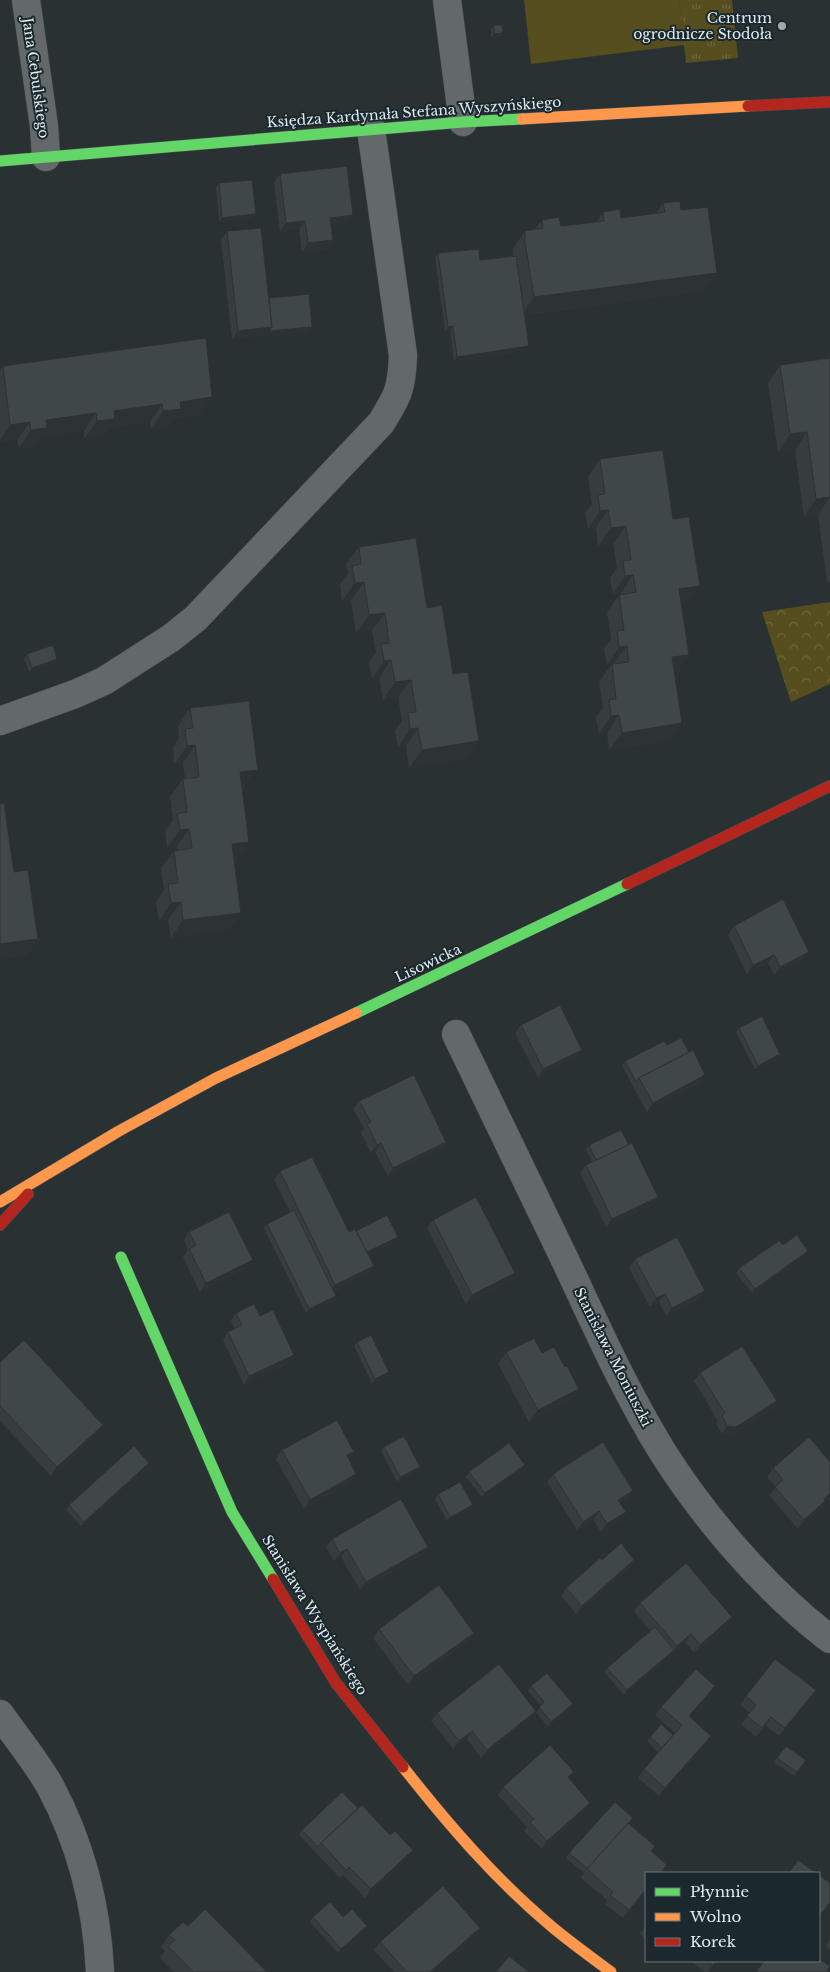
<svg xmlns="http://www.w3.org/2000/svg" width="830" height="1972" viewBox="0 0 830 1972" font-family="'Libre Baskerville',serif">
	<style>
		.grass { fill: url(#grass-tufts) }
		.park { fill: url(#park-crowns) }
		.pitch { fill: #564e1e }
		.lines { fill: none; stroke-linecap: round; stroke-linejoin: round }
		.street-casing { stroke: #484f51; stroke-width: 29 }
		.fast-casing { stroke: #484f51; stroke-width: 12 }
		.slow-casing { stroke: #484f51; stroke-width: 12 }
		.jam-casing { stroke: #484f51; stroke-width: 12 }
		.street { stroke: #63696b; stroke-width: 28 }
		.fast { stroke: #63d668; stroke-width: 11 }
		.slow { stroke: #ff974d; stroke-width: 11 }
		.jam { stroke: #b3261e; stroke-width: 11 }
		.wall { fill: #373d3f }
		.shaded-wall { fill: #2d3233 }
		.building { fill: #404749; stroke: #2d3233 }
		.poi-dot { fill: #a1a9ac; stroke: #1b292e; stroke-width: 2 }
		.labels { text-anchor: middle; stroke-width: 4; stroke-linejoin: round; paint-order: stroke }
		.poi-label { font-size: 14px; fill: #e1eaed; stroke: #1b292e; text-anchor: end }
		.street-label { font-size: 14px; fill: #e1eaed; stroke: #1b292e }
	</style>
	<defs>
		<pattern id="grass-tufts" width="24" height="20" patternUnits="userSpaceOnUse" patternTransform="scale(1.25)"><rect width="24" height="20" fill="#564e1e"/><path d="M3 7l-1-3M5 7V3M7 7l1-3M15 17l-1-3M17 17v-4M19 17l1-3" fill="none" stroke="#6e683f"/></pattern>
		<pattern id="park-crowns" width="20" height="18" patternUnits="userSpaceOnUse" patternTransform="scale(1.25)"><rect width="20" height="18" fill="#564e1e"/><path d="M2 6a3 3 0 1 1 6 0M12 15a3 3 0 1 1 6 0" fill="none" stroke="#6e683f"/></pattern>
	</defs>
	<rect width="100%" height="100%" fill="#293133"/>
	<path class="grass" d="M679,0H732L738,58L686,63Z"/>
	<path class="park" d="M830,602V684L791,702L762,612Z"/>
	<path class="pitch" d="M524,0H679L685,45L531,64Z"/>
	<g class="lines">
		<g class="street-casing">
			<g id="street">
				<path d="M26,0L44,126L46,157"/>
				<path d="M447,0L463,122"/>
				<path d="M0,721L75,694L104,681L171,638L196,618L381,423C398,396 402,388 403,355L371,129"/>
				<path d="M456,1034C493,1110 529,1186 566,1262C596,1326 625,1391 662,1451C704,1518 767,1591 830,1639"/>
				<path d="M0,1714C16,1737 36,1761 50,1786C81,1844 97,1906 100,1972"/>
			</g>
		</g>
		<g class="fast-casing">
			<g id="fast">
				<path d="M0,161L463,122L522,119"/>
				<path d="M356,1013L627,884"/>
				<path d="M121,1257L232,1512L273,1579"/>
			</g>
		</g>
		<g class="slow-casing">
			<g id="slow">
				<path d="M522,119L748,106"/>
				<path d="M0,1202L119,1131L216,1078L356,1013"/>
				<path d="M403,1767C448,1824 495,1879 551,1926C570,1942 591,1957 611,1972"/>
			</g>
		</g>
		<g class="jam-casing">
			<g id="jam">
				<path d="M748,106L830,102"/>
				<path d="M627,884L830,786"/>
				<path d="M0,1225L28,1194"/>
				<path d="M273,1579L336,1683L403,1767"/>
			</g>
		</g>
		<use href="#street" class="street"/>
		<use href="#fast" class="fast"/>
		<use href="#slow" class="slow"/>
		<use href="#jam" class="jam"/>
	</g>
	<g class="wall">
		<path d="M494,25L500,38H491V30Z"/>
		<path d="M280,174L353,215L347,223L331,225L333,240L327,249L302,252L299,229L280,231L274,182Z"/>
		<path d="M219,183L253,218L219,222L216,188Z"/>
		<path d="M663,203L681,210L717,273L704,291L525,315L526,351L454,361L450,331H445L435,258L438,253L480,260L513,256V248L525,231L535,229L542,220L561,226L596,222L603,212L621,218L656,214Z"/>
		<path d="M227,231L269,298L309,331L232,339L221,239Z"/>
		<path d="M206,338L200,415L174,419L169,426L151,429L150,422L109,428L102,436L84,439V431L41,437L35,446L19,448L17,440L0,442V370L3,366Z"/>
		<path d="M830,358V582H827L818,515L804,517L795,450L778,452L768,383L780,365Z"/>
		<path d="M600,459L673,519L688,604L682,605L689,655L677,672H675L682,723L670,741L609,750L607,733L599,734L596,717L603,708L599,682L612,664H615L614,663L607,665L604,648L611,639L607,612L619,595H621V593L613,594L610,578L617,568L613,544L598,546L596,527L588,529L585,513L592,504L588,477Z"/>
		<path d="M359,547L427,608L467,759L409,768L406,746L398,747L395,731L402,721L398,697L383,700L379,678L372,679L369,662L376,653L372,630L356,633L351,600L342,601L340,584L348,573L346,564Z"/>
		<path d="M27,654L57,659L54,663L29,672L24,658Z"/>
		<path d="M190,708L245,787L242,788L249,842L237,859L234,860L241,913L228,930L171,938L168,920L159,921L156,902L164,890L161,868L174,851L177,850V846L167,848L165,831L173,819L170,797L183,779H185L183,763L174,764L173,747L179,738L178,726Z"/>
		<path d="M734,926L809,952L803,960L774,975L768,963L747,974L728,935Z"/>
		<path d="M521,1025L582,1050L576,1058L538,1078L515,1033Z"/>
		<path d="M739,1028L780,1054L777,1059L755,1070L736,1032Z"/>
		<path d="M667,1045L689,1052L705,1075L700,1083L647,1112L622,1066L625,1061Z"/>
		<path d="M359,1101L446,1142L440,1150L388,1176L375,1152L371,1153L361,1133L364,1128L353,1109Z"/>
		<path d="M589,1145L652,1205L606,1227L580,1173L586,1165L592,1162L586,1150Z"/>
		<path d="M280,1171L349,1232L356,1231L395,1241L368,1255L374,1266L368,1274L334,1291L336,1296L332,1300L306,1313L264,1228L267,1224L290,1212L274,1180Z"/>
		<path d="M433,1220L509,1281L466,1304L427,1228Z"/>
		<path d="M189,1232L247,1268L200,1292L183,1257L188,1250L184,1240Z"/>
		<path d="M783,1245L808,1251L805,1255L752,1293L736,1273L739,1268Z"/>
		<path d="M635,1259L699,1299L666,1316L659,1302L650,1307L629,1268Z"/>
		<path d="M236,1313L260,1316L288,1364L244,1385L223,1340L228,1332L234,1329L231,1321Z"/>
		<path d="M357,1342L386,1377L372,1384L354,1346Z"/>
		<path d="M506,1352L542,1353L565,1367L579,1389L571,1400L529,1422L498,1364Z"/>
		<path d="M0,1362L97,1433L51,1476L0,1421Z"/>
		<path d="M700,1373L777,1401L772,1409L730,1436L722,1434L716,1424L718,1421L694,1381Z"/>
		<path d="M384,1447L420,1467L416,1471L397,1482L381,1451Z"/>
		<path d="M282,1450L354,1452L349,1459L351,1482L304,1509L276,1459Z"/>
		<path d="M830,1462V1497L825,1502L819,1510L798,1529L769,1495L776,1487L767,1477L773,1468Z"/>
		<path d="M149,1463L146,1467L81,1526L66,1510L69,1505Z"/>
		<path d="M525,1465L522,1469L482,1497L466,1477L469,1472Z"/>
		<path d="M553,1474L633,1491L627,1499L620,1503L626,1512L620,1521L601,1532L593,1520L577,1530L547,1482Z"/>
		<path d="M438,1494L469,1509L447,1521L435,1499Z"/>
		<path d="M332,1539L422,1555L360,1590L341,1557L334,1561L326,1547Z"/>
		<path d="M602,1560L629,1568L576,1614L561,1596L566,1588Z"/>
		<path d="M640,1603L727,1626L694,1653L685,1642L624,1695L604,1672L607,1668L651,1631L634,1611Z"/>
		<path d="M379,1629L474,1633L468,1641L408,1685L373,1638Z"/>
		<path d="M531,1686L573,1704L570,1708L548,1727L536,1712L541,1706L528,1691Z"/>
		<path d="M816,1690L810,1699L779,1736L765,1725L756,1737L741,1724L750,1713L740,1705L746,1696Z"/>
		<path d="M709,1694L689,1717L705,1744L659,1796L638,1778L644,1769L658,1752L647,1741L650,1737L673,1735L675,1733L655,1715L661,1707Z"/>
		<path d="M536,1711L530,1719L481,1758L467,1739L453,1749L431,1721L437,1713Z"/>
		<path d="M786,1746L806,1760L794,1776L774,1762Z"/>
		<path d="M569,1779L584,1811L542,1849L524,1831L527,1827L498,1795L503,1787Z"/>
		<path d="M629,1824L651,1852L667,1865L661,1873H646V1891L623,1918L605,1904L607,1900L581,1878L584,1873L566,1858L569,1853Z"/>
		<path d="M302,1830L407,1858L365,1898L343,1875L340,1878L299,1835Z"/>
		<path d="M819,1875L830,1902L819,1917Z"/>
		<path d="M313,1917H343L367,1926L364,1930L338,1953L310,1922Z"/>
		<path d="M646,1925V1939L640,1934Z"/>
		<path d="M188,1926L267,1972H174L160,1958L165,1951L161,1947L169,1935Z"/>
		<path d="M474,1937L434,1972H394L374,1950L380,1942Z"/>
		<path d="M830,1939V1950L825,1946Z"/>
		<path d="M690,1961H716L708,1972H705Z"/>
	</g>
	<g class="shaded-wall">
		<path d="M503,33L500,38H491L494,34Z"/>
		<path d="M256,214L253,218L219,222L222,218Z"/>
		<path d="M353,215L347,223L324,226L330,218Z"/>
		<path d="M305,221L299,229L280,231L286,223Z"/>
		<path d="M333,240L327,249L302,252L308,243Z"/>
		<path d="M717,273L704,291L522,315L534,297Z"/>
		<path d="M453,326L450,331H445L448,327Z"/>
		<path d="M272,327H312L309,331L232,339L238,331Z"/>
		<path d="M529,346L526,351L454,361L457,357Z"/>
		<path d="M212,397L200,415L174,419L169,426L151,429L163,411L180,402Z"/>
		<path d="M162,404L150,422L109,428L102,436L84,439L97,421L114,411Z"/>
		<path d="M96,413L84,431L41,437L35,446L19,448L31,430L46,420Z"/>
		<path d="M30,422L17,440L0,442V440L10,425Z"/>
		<path d="M807,432L795,450L778,452L790,434Z"/>
		<path d="M830,497L818,515L804,517L816,499Z"/>
		<path d="M608,510L596,527L588,529L600,511Z"/>
		<path d="M626,526L613,544L598,546L611,528Z"/>
		<path d="M633,575L621,593L613,594L625,576Z"/>
		<path d="M364,582L351,600L342,601L355,583Z"/>
		<path d="M700,586L688,604L667,607L679,589Z"/>
		<path d="M385,613L372,630L356,633L369,615Z"/>
		<path d="M627,646L614,663L607,665L619,647Z"/>
		<path d="M689,655L677,672L660,675L672,657Z"/>
		<path d="M57,659L54,663L29,672L32,668Z"/>
		<path d="M391,660L379,678L372,679L384,661Z"/>
		<path d="M411,680L398,697L383,700L395,682Z"/>
		<path d="M619,715L607,733L599,734L611,716Z"/>
		<path d="M682,723L670,741L609,750L622,733Z"/>
		<path d="M418,728L406,746L398,747L410,729Z"/>
		<path d="M479,741L467,759L409,768L422,750Z"/>
		<path d="M195,745L183,763L174,764L187,746Z"/>
		<path d="M258,770L245,787L227,790L240,772Z"/>
		<path d="M189,829L177,846L167,848L180,830Z"/>
		<path d="M249,842L237,859L220,862L232,844Z"/>
		<path d="M181,902L168,920L159,921L171,903Z"/>
		<path d="M241,913L228,930L171,938L183,920Z"/>
		<path d="M38,939L26,957L0,960V944Z"/>
		<path d="M809,952L803,960L774,975L780,967Z"/>
		<path d="M774,955L768,963L747,974L753,965Z"/>
		<path d="M582,1050L576,1058L538,1078L543,1069Z"/>
		<path d="M780,1054L777,1059L755,1070L758,1066Z"/>
		<path d="M705,1075L700,1083L647,1112L653,1103Z"/>
		<path d="M446,1142L440,1150L388,1176L393,1168Z"/>
		<path d="M381,1143L375,1152L371,1153L377,1145Z"/>
		<path d="M658,1197L652,1205L606,1227L612,1219Z"/>
		<path d="M398,1237L395,1241L360,1259L363,1254Z"/>
		<path d="M808,1251L805,1255L752,1293L755,1289Z"/>
		<path d="M253,1260L247,1268L200,1292L206,1283Z"/>
		<path d="M374,1266L368,1274L329,1293L335,1285Z"/>
		<path d="M515,1273L509,1281L466,1304L472,1295Z"/>
		<path d="M705,1291L699,1299L666,1316L672,1308Z"/>
		<path d="M665,1294L659,1302L650,1307L656,1298Z"/>
		<path d="M336,1296L332,1300L306,1313L309,1309Z"/>
		<path d="M294,1355L288,1364L244,1385L249,1376Z"/>
		<path d="M389,1372L386,1377L372,1384L375,1379Z"/>
		<path d="M579,1389L571,1400L529,1422L538,1410Z"/>
		<path d="M777,1401L772,1409L730,1436L722,1434L727,1426Z"/>
		<path d="M103,1425L97,1433L51,1476L57,1467Z"/>
		<path d="M354,1452L348,1460L347,1455Z"/>
		<path d="M149,1463L146,1467L81,1526L84,1522Z"/>
		<path d="M525,1465L522,1469L482,1497L485,1493Z"/>
		<path d="M420,1467L416,1471L397,1482L400,1477Z"/>
		<path d="M356,1474L351,1482L304,1509L310,1500Z"/>
		<path d="M633,1491L627,1499L612,1508L618,1500Z"/>
		<path d="M830,1494V1497L825,1502L819,1510L798,1529L804,1520L824,1499Z"/>
		<path d="M473,1505L469,1509L447,1521L450,1517Z"/>
		<path d="M599,1511L593,1520L577,1530L583,1522Z"/>
		<path d="M626,1512L620,1521L601,1532L607,1524Z"/>
		<path d="M428,1547L422,1555L360,1590L366,1582Z"/>
		<path d="M347,1549L341,1557L334,1561L340,1553Z"/>
		<path d="M634,1560L629,1568L576,1614L582,1606Z"/>
		<path d="M732,1617L727,1626L694,1653L700,1645Z"/>
		<path d="M474,1633L468,1641L408,1685L414,1676Z"/>
		<path d="M691,1634L685,1642L624,1695L627,1690L674,1650L677,1646Z"/>
		<path d="M715,1686L709,1694L683,1725L689,1716Z"/>
		<path d="M816,1690L810,1699L779,1736L785,1728Z"/>
		<path d="M573,1704L570,1708L548,1727L551,1722Z"/>
		<path d="M536,1711L530,1719L481,1758L487,1750Z"/>
		<path d="M472,1731L467,1739L453,1749L459,1741Z"/>
		<path d="M711,1736L705,1744L659,1796L665,1788Z"/>
		<path d="M590,1803L584,1811L542,1849L547,1841Z"/>
		<path d="M413,1850L407,1858L365,1898L371,1889Z"/>
		<path d="M349,1867L343,1875L340,1878L346,1870Z"/>
		<path d="M646,1889V1891L623,1918L629,1910Z"/>
		<path d="M367,1926L364,1930L338,1953L341,1949Z"/>
		<path d="M480,1928L474,1937L434,1972H430Z"/>
	</g>
	<g class="building">
		<path d="M494,25H502L503,33L494,34Z"/>
		<path d="M347,166L353,215L330,218L333,240L308,243L305,221L286,223L280,174Z"/>
		<path d="M252,180L256,214L222,218L219,183Z"/>
		<path d="M680,201L681,210L708,207L717,273L534,297L525,242V231L543,228L542,220L559,217L561,226L604,221L603,212L620,209L621,218L665,212L663,203Z"/>
		<path d="M261,228L272,327L238,331L227,231Z"/>
		<path d="M479,249L480,260L516,256L529,346L457,357L453,326L448,327L438,253Z"/>
		<path d="M309,294L312,327L269,331L272,327L269,298Z"/>
		<path d="M206,338L212,397L180,402L181,409L163,411L162,404L114,411L115,419L97,421L96,413L46,420L47,428L31,430L30,422L10,425L3,366Z"/>
		<path d="M830,358V497L816,499L807,432L790,434L780,365Z"/>
		<path d="M663,450L673,519L689,517L700,586L679,589L689,655L672,657L682,723L622,733L619,715L611,716L609,699H616L612,664L629,662L627,646L619,647L617,631L624,630L619,595L636,592L633,575L625,576L623,561L631,560L626,526L611,528L608,510L600,511L598,495L605,494L600,459Z"/>
		<path d="M416,538L427,608L442,605L453,674L468,672L479,741L422,750L418,728L410,729L408,713L416,712L411,680L395,682L391,660L384,661L381,644L389,643L385,613L369,615L364,582L355,583L352,566L361,564L359,547Z"/>
		<path d="M53,645L57,659L32,668L27,654Z"/>
		<path d="M249,701L258,770L240,772L249,842L232,844L241,913L183,920L181,902L171,903L168,884L178,883L174,851L192,848L189,829L180,830L177,814L187,812L183,779L199,777L195,745L187,746L185,729L193,728L190,708Z"/>
		<path d="M4,803L14,872L28,870L38,939L0,944V804Z"/>
		<path d="M783,899L809,952L780,967L774,955L753,965L734,926Z"/>
		<path d="M560,1005L582,1050L543,1069L521,1025Z"/>
		<path d="M762,1016L780,1054L758,1066L739,1028Z"/>
		<path d="M681,1038L689,1052L639,1078L636,1082L625,1061L664,1041L667,1045Z"/>
		<path d="M693,1050L705,1075L653,1103L639,1078Z"/>
		<path d="M414,1075L446,1142L393,1168L381,1143L377,1145L367,1124L371,1122L359,1101Z"/>
		<path d="M621,1130L629,1145L596,1160L589,1145Z"/>
		<path d="M632,1143L658,1197L612,1219L586,1165Z"/>
		<path d="M312,1157L349,1232L355,1229L374,1266L335,1285L280,1171Z"/>
		<path d="M476,1197L515,1273L472,1295L433,1220Z"/>
		<path d="M294,1210L336,1296L309,1309L267,1224Z"/>
		<path d="M229,1212L253,1260L206,1283L189,1249L196,1245L189,1232Z"/>
		<path d="M387,1215L398,1237L367,1252L356,1231Z"/>
		<path d="M797,1235L808,1251L755,1289L739,1268L779,1241L783,1245Z"/>
		<path d="M677,1237L705,1291L672,1308L665,1294L656,1298L635,1259Z"/>
		<path d="M254,1304L260,1316L273,1310L294,1355L249,1376L228,1332L242,1325L236,1313Z"/>
		<path d="M371,1335L389,1372L375,1379L357,1342Z"/>
		<path d="M534,1338L542,1353L554,1347L565,1367L567,1366L579,1389L538,1410L506,1352Z"/>
		<path d="M24,1340L103,1425L57,1467L0,1406V1362Z"/>
		<path d="M742,1346L777,1401L736,1427L727,1426L722,1416L725,1413L700,1373Z"/>
		<path d="M337,1420L354,1452L347,1455L356,1474L310,1500L282,1450Z"/>
		<path d="M404,1436L420,1467L400,1477L384,1447Z"/>
		<path d="M809,1437L830,1462V1494L824,1499L825,1501L804,1520L775,1487L783,1480L773,1468Z"/>
		<path d="M603,1442L633,1491L618,1500L626,1512L607,1524L599,1511L583,1522L553,1474Z"/>
		<path d="M509,1443L525,1465L485,1493L469,1472Z"/>
		<path d="M134,1446L149,1463L84,1522L69,1505Z"/>
		<path d="M460,1482L473,1505L450,1517L438,1494Z"/>
		<path d="M401,1499L428,1547L366,1582L347,1549L340,1553L332,1539Z"/>
		<path d="M621,1543L634,1560L582,1606L566,1588L600,1558L602,1560Z"/>
		<path d="M686,1563L732,1617L700,1645L691,1634L677,1646L640,1603Z"/>
		<path d="M439,1585L474,1633L414,1676L379,1629Z"/>
		<path d="M655,1627L674,1650L627,1690L607,1668Z"/>
		<path d="M775,1659L816,1690L785,1728L771,1717L762,1728L747,1716L756,1705L746,1696Z"/>
		<path d="M499,1664L536,1711L487,1750L472,1731L459,1741L437,1713Z"/>
		<path d="M696,1669L715,1686L689,1716L711,1736L665,1788L644,1769L682,1725L661,1707Z"/>
		<path d="M547,1673L573,1704L551,1722L539,1707L544,1702L531,1686Z"/>
		<path d="M661,1724L673,1735L662,1748L650,1737Z"/>
		<path d="M550,1745L574,1772L568,1777L590,1803L547,1841L530,1822L534,1819L503,1787Z"/>
		<path d="M786,1746L806,1760L797,1772L777,1758Z"/>
		<path d="M342,1792L358,1808L321,1843L318,1847L302,1830Z"/>
		<path d="M615,1802L633,1818L588,1869L569,1853Z"/>
		<path d="M362,1805L390,1835L395,1831L413,1850L371,1889L349,1867L346,1870L321,1843Z"/>
		<path d="M628,1823L655,1846L651,1851L667,1865L660,1873H646V1889L629,1910L610,1895L613,1892L587,1869Z"/>
		<path d="M798,1860L816,1873H789Z"/>
		<path d="M819,1875L830,1883V1902L822,1913L819,1911Z"/>
		<path d="M443,1886L480,1928L430,1972H407L380,1942Z"/>
		<path d="M330,1902L343,1917L352,1909L367,1926L341,1949L313,1917Z"/>
		<path d="M205,1909L267,1972H193L168,1946L175,1940L169,1935L183,1922L188,1926Z"/>
		<path d="M509,1956L529,1972H496Z"/>
		<path d="M819,1959L830,1966L826,1972H756L764,1961H819Z"/>
		<path d="M707,1961H716L713,1965Z"/>
	</g>
	<circle class="poi-dot" cx="782" cy="26" r="5"/>
	<g class="labels">
		<g class="poi-label">
			<text x="772" y="23">Centrum<tspan x="772" dy="16">ogrodnicze Stodoła</tspan></text>
		</g>
		<g class="street-label">
			<text transform="translate(36 78) rotate(82)" y="5">Jana Cebulskiego</text>
			<text transform="translate(414 112) rotate(-4)" y="5">Księdza Kardynała Stefana Wyszyńskiego</text>
			<text transform="translate(428 963) rotate(-25)" y="5">Lisowicka</text>
			<text transform="translate(613 1357) rotate(63)" y="5">Stanisława Moniuszki</text>
			<text transform="translate(315 1615) rotate(58)" y="5">Stanisława Wyspiańskiego</text>
		</g>
	</g>
	<rect x="645" y="1872" width="175" height="90" fill="#1b292e" stroke="#6a767a"/>
	<rect x="655" y="1888" width="25" height="8" fill="#63d668" stroke="#6a767a"/>
	<text x="690" y="1897" font-size="15" fill="#e1eaed">Płynnie</text>
	<rect x="655" y="1913" width="25" height="8" fill="#ff974d" stroke="#6a767a"/>
	<text x="690" y="1922" font-size="15" fill="#e1eaed">Wolno</text>
	<rect x="655" y="1938" width="25" height="8" fill="#b3261e" stroke="#6a767a"/>
	<text x="690" y="1947" font-size="15" fill="#e1eaed">Korek</text>
</svg>
